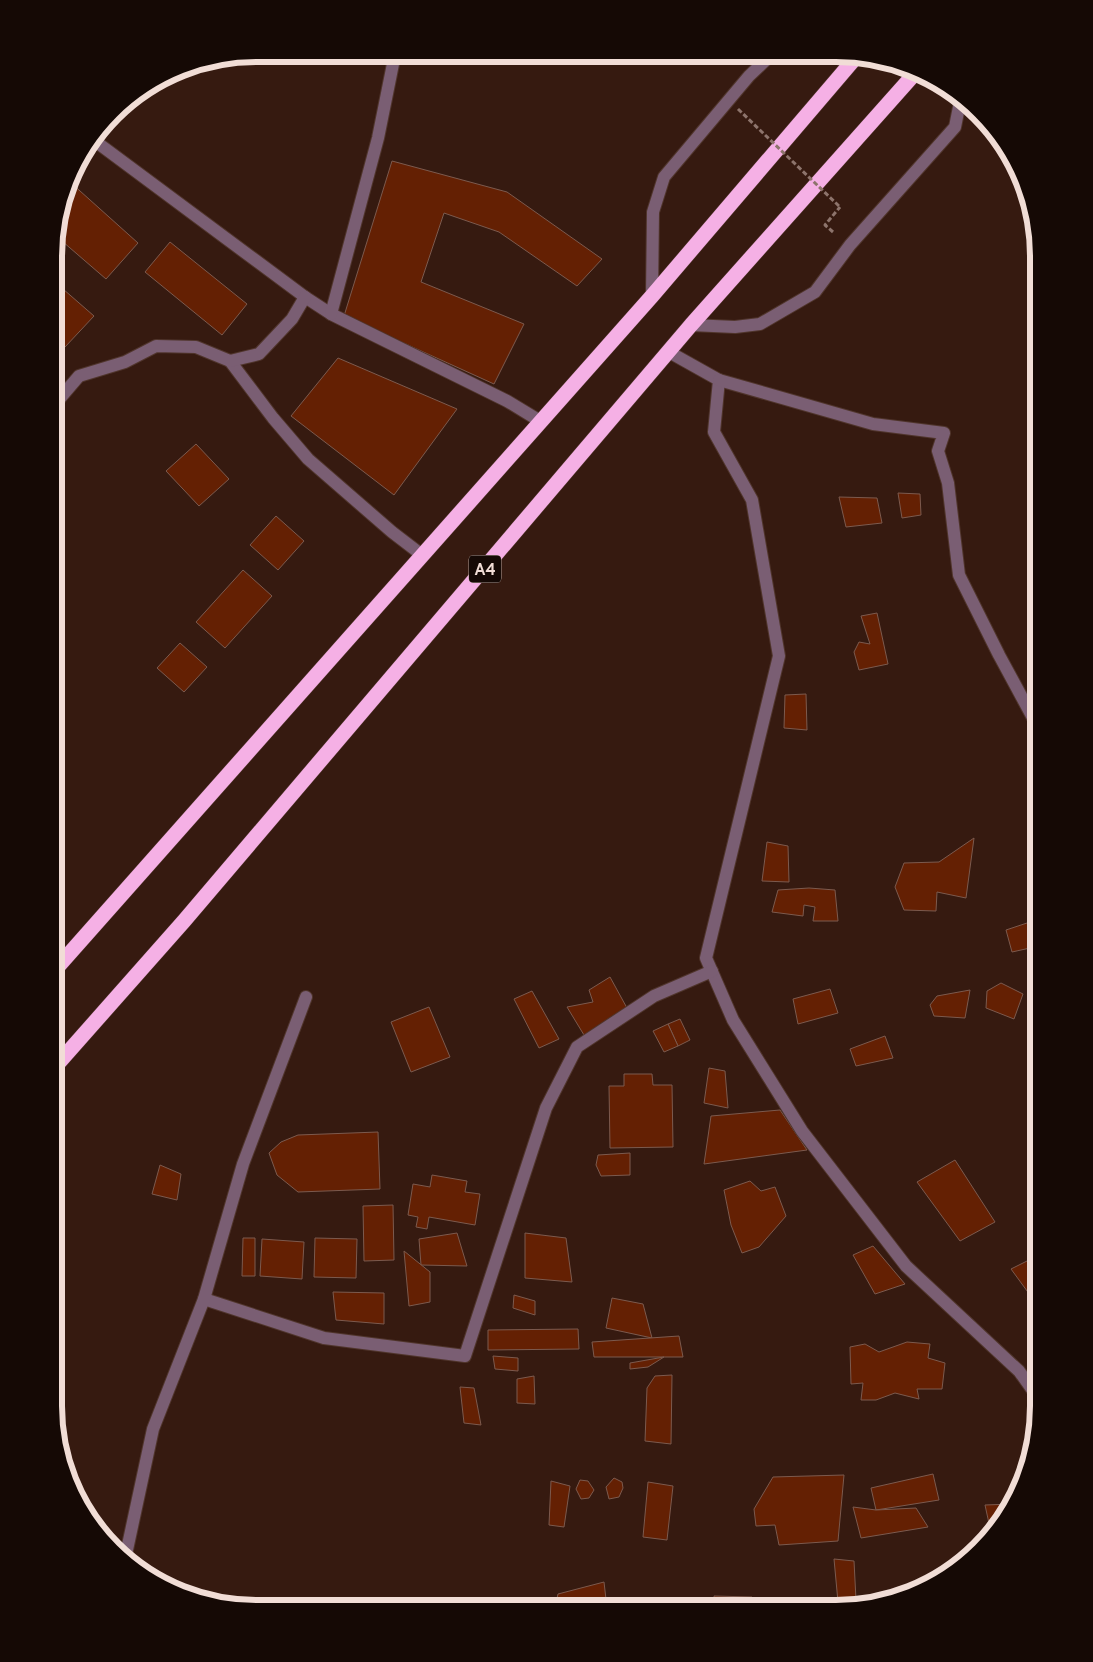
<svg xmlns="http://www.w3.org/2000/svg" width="1093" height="1662" viewBox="0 0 1093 1662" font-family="Overpass,sans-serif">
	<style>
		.building { fill: #642003; stroke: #7c5a4e }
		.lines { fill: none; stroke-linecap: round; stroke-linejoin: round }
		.minor-casing { stroke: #50352c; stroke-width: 14 }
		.highway-casing { stroke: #50352c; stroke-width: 16 }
		.path { stroke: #8d746c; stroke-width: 3; stroke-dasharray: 5 2.5; stroke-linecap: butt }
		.minor { stroke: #7a5e73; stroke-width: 12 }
		.highway { stroke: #f5b0e5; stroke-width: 15 }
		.path-bridge { stroke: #8d746c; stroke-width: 3; stroke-dasharray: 5 2.5; stroke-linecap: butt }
		.labels { text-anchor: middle; stroke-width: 4.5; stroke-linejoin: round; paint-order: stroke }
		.shield { fill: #150905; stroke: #af9d97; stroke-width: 1 }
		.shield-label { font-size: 16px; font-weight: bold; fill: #f1ddd6 }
		.rim { fill: none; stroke: #f1ddd6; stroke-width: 6 }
	</style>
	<rect width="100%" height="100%" fill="#361a10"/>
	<g class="building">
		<path d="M392,161L507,192L602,259L577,286L499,232L444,213L421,282L524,324L494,384L344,316Z"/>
		<path d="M70,182L138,243L106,279L55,235V230Z"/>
		<path d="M170,242L247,304L222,335L145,272Z"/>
		<path d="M55,282L94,316L65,347L55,338Z"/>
		<path d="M338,358L457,409L394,495L291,416Z"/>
		<path d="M196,444L229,479L199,506L166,471Z"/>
		<path d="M898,493L920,494L921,515L902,518Z"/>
		<path d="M839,497L877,498L882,523L846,527Z"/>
		<path d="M276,516L304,541L278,570L250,545Z"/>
		<path d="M243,570L272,596L225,648L196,622Z"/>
		<path d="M877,613L888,664L859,670L854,652L859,642L870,644L861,616Z"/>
		<path d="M180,643L207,667L184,692L157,668Z"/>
		<path d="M806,694L807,730L784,728L785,695Z"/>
		<path d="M974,838L966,898L937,892L936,911L904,910L895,887L904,863L939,862Z"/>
		<path d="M767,842L788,846L789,882L762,881Z"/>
		<path d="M809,888L835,890L838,921H813L815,907L804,905L803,916L772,912L778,890Z"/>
		<path d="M1039,919V946L1012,952L1006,930Z"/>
		<path d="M610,977L627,1008L584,1035L567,1007L593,1002L589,990Z"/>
		<path d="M1001,983L1023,994L1014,1019L986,1008L987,991Z"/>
		<path d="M830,989L838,1013L798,1024L793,999Z"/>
		<path d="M970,990L965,1018L934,1016L930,1005L937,996Z"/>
		<path d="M532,991L559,1039L539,1048L514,999Z"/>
		<path d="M429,1007L450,1057L411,1072L391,1022Z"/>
		<path d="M680,1019L690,1040L678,1046L668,1024Z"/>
		<path d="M668,1024L678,1046L664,1052L653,1031Z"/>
		<path d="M885,1036L893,1058L856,1066L850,1049Z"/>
		<path d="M709,1068L725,1071L728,1108L704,1103Z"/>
		<path d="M624,1074H652L653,1085H672L673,1147L610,1148L609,1086H624Z"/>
		<path d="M780,1110L807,1150L704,1164L711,1116Z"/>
		<path d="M378,1132L380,1189L298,1192L277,1175L269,1153L281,1142L298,1135Z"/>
		<path d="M630,1153V1175L601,1176L596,1165L598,1155Z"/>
		<path d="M955,1160L995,1222L960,1241L917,1182Z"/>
		<path d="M160,1165L181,1174L177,1200L152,1194Z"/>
		<path d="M432,1175L467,1181L465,1192L480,1194L475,1225L429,1217L427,1229L416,1227L418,1217L408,1215L413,1184L430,1187Z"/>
		<path d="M750,1181L761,1191L775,1187L786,1216L759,1247L742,1253L731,1225L724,1190Z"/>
		<path d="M393,1205L394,1260L364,1261L363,1206Z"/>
		<path d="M457,1233L467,1266L421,1265L419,1239Z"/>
		<path d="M525,1233L566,1238L572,1282L525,1278Z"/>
		<path d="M243,1238H255V1276H242Z"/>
		<path d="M315,1238L357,1239L356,1278L314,1277Z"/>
		<path d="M262,1239L304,1242L302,1279L260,1276Z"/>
		<path d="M873,1246L905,1284L875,1294L853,1255Z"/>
		<path d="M404,1251L430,1272V1302L409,1306Z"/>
		<path d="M1039,1255V1292L1030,1295L1011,1269Z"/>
		<path d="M333,1292L384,1293V1324L336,1320Z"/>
		<path d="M514,1295L535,1301V1315L513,1308Z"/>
		<path d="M612,1298L643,1304L652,1338L606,1328Z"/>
		<path d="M578,1329L579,1349L488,1350V1330Z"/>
		<path d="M679,1336L683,1357H594L592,1342Z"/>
		<path d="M907,1342L930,1344L928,1358L945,1363L942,1389H917L919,1399L895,1393L876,1400H861L863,1383L851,1384L850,1347L865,1344L879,1352Z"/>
		<path d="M493,1356L518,1358V1371L495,1369Z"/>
		<path d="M664,1357L648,1367L630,1369V1363Z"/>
		<path d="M672,1375L671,1444L645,1441L647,1388L655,1376Z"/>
		<path d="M534,1376L535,1404L517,1403V1379Z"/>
		<path d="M460,1387L474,1388L481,1425L464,1423Z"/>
		<path d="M933,1474L939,1500L876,1510L871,1488Z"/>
		<path d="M844,1475L838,1541L779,1545L775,1525L756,1526L754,1509L773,1477Z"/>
		<path d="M614,1478L622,1482L623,1488L619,1497L609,1499L606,1487Z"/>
		<path d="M580,1480L588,1481L594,1490L589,1498L581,1499L576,1489Z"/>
		<path d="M551,1481L570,1486L564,1527L549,1525Z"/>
		<path d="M648,1482L673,1486L667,1540L643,1537Z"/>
		<path d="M1012,1504L1005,1519L997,1527L990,1528L985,1505Z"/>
		<path d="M853,1507L876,1510L916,1508L928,1527L861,1538Z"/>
		<path d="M834,1559L854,1561L856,1600L838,1602Z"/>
		<path d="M604,1582L607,1608L555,1607L558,1594Z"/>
		<path d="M714,1596L752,1597L755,1608H715Z"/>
	</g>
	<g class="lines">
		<g class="minor-casing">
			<g id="minor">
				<path d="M95,141L305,297L331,314L507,401L540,421"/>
				<path d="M652,296L653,212L664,177L749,76L771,55"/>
				<path d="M331,314L378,138L395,54"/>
				<path d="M691,325L735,327L760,324L815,292L850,245L955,127L961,97"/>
				<path d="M669,352L719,380L714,432L752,500L779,656L706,958L733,1020L802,1131L906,1266L1019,1371L1039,1399"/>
				<path d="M230,361L273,418L308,459L392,532L422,555"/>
				<path d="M719,380L873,424L944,433L938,451L948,483L959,575L999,655L1039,729"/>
				<path d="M55,404L79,376L125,362L156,346L196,347L230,361L259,354L292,319L305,297"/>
				<path d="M204,1299L324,1338L465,1356L546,1108L577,1047L654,996L712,971"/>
				<path d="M125,1559L153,1429L204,1299L243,1164L306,997"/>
			</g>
		</g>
		<g class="highway-casing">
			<g id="highway">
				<path d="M54,971L652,296L857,56"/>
				<path d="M54,1068L184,921L691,325L917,71"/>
			</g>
		</g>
		<path class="path" d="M833,232L825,225L840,207"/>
		<use href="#minor" class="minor"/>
		<use href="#highway" class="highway"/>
		<path class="path-bridge" d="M738,109L840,207"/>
	</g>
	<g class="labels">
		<rect class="shield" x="469" y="555.5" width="32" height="27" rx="4"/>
		<g class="shield-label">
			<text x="485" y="575">A4</text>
		</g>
	</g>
	<path d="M0 0H1093V1662H0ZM256 62H836A194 194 0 0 1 1030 256V1406A194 194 0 0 1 836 1600H256A194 194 0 0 1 62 1406V256A194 194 0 0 1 256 62Z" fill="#150905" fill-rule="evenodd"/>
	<path class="rim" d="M256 62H836A194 194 0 0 1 1030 256V1406A194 194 0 0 1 836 1600H256A194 194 0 0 1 62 1406V256A194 194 0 0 1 256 62Z"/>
</svg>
